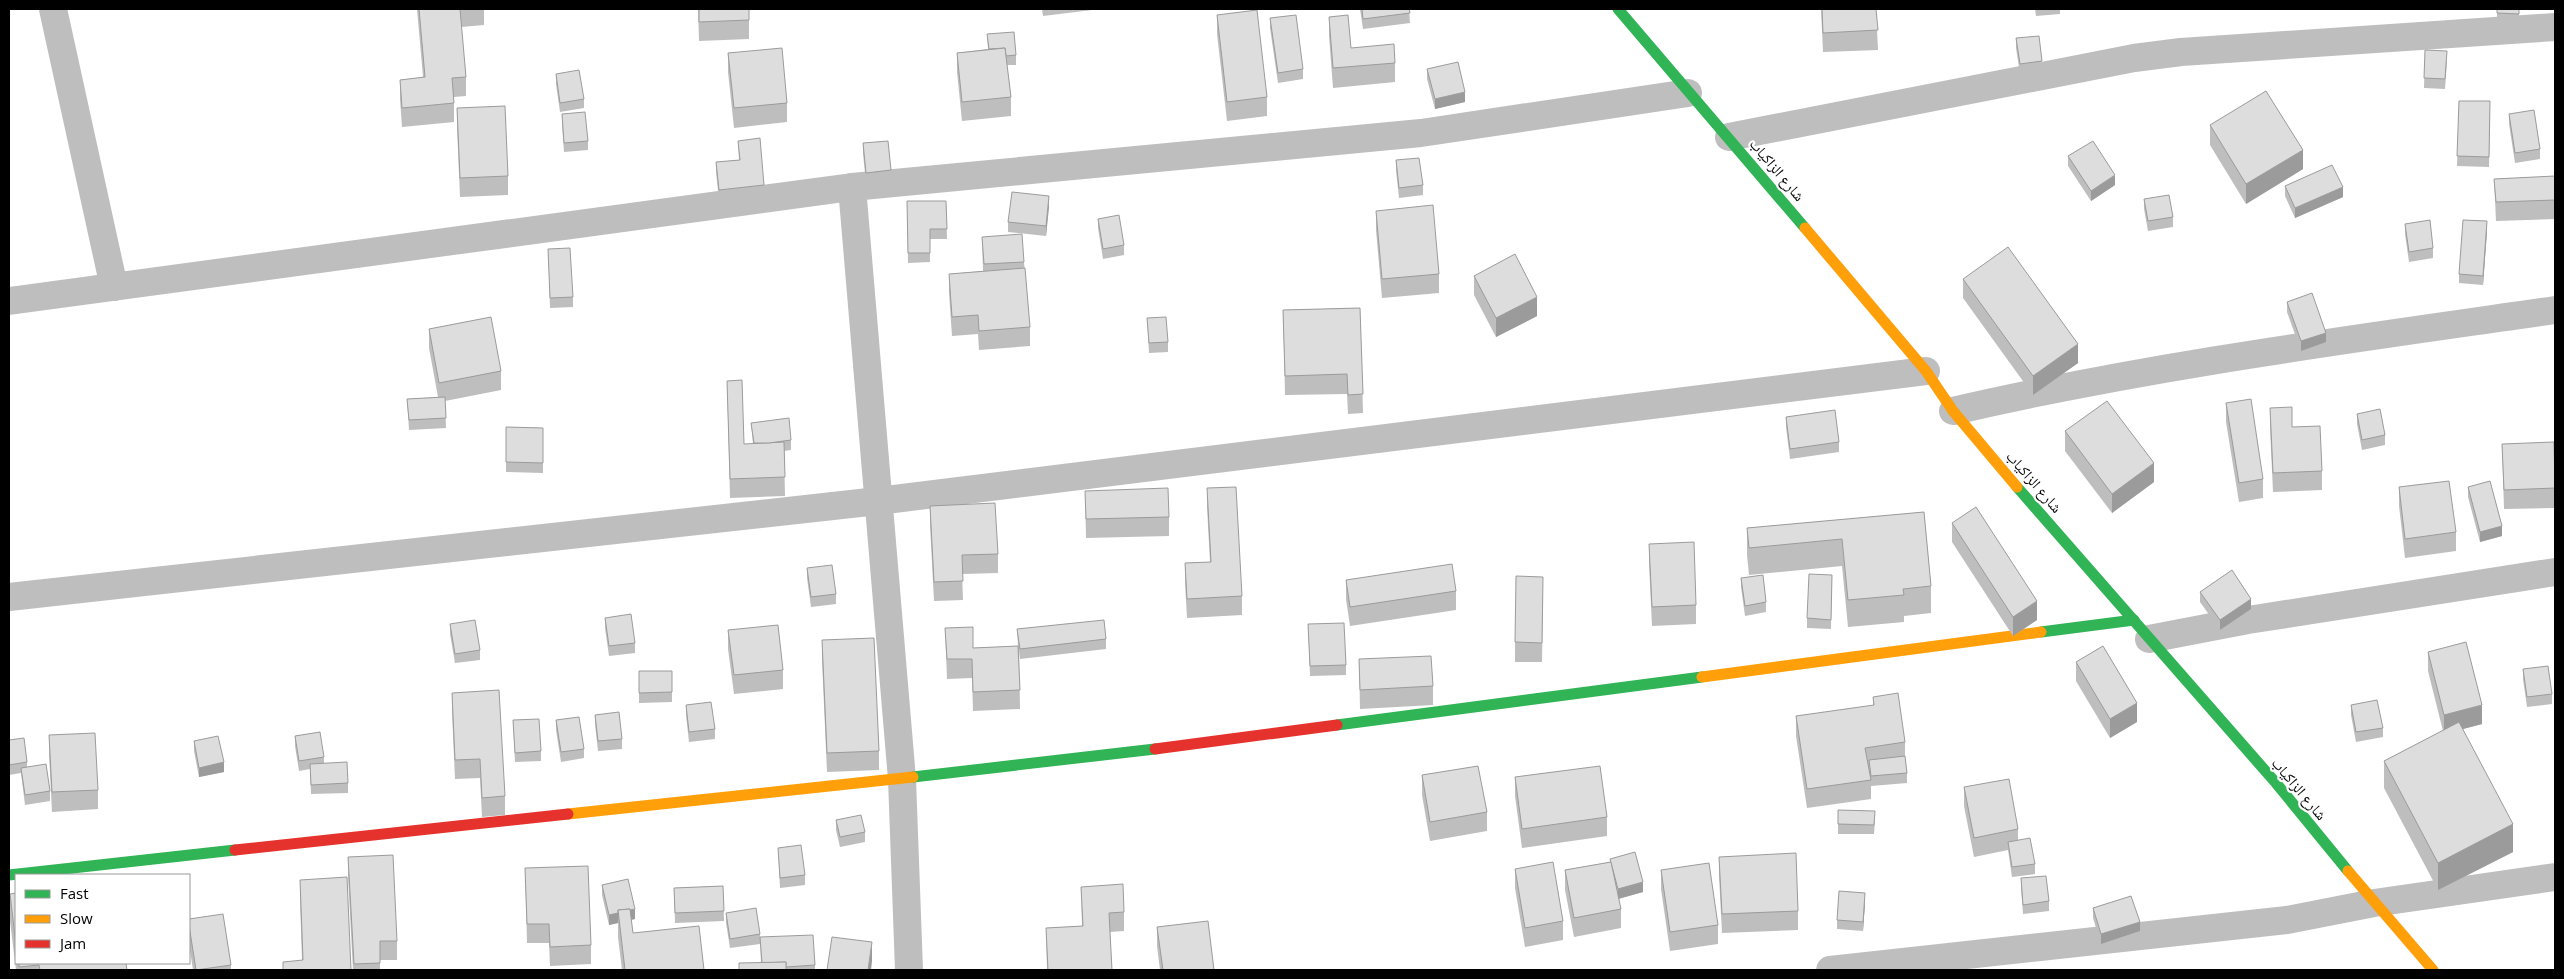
<svg xmlns="http://www.w3.org/2000/svg" width="2564" height="979" viewBox="0 0 2564 979" font-family="'Open Sans','Noto Naskh Arabic',sans-serif">
	<style>
		.lines { fill: none; stroke-linecap: round; stroke-linejoin: round }
		.street { stroke: #bebebe; stroke-width: 28 }
		.fast { stroke: #30b455; stroke-width: 11 }
		.slow { stroke: #ff9f0a; stroke-width: 11 }
		.jam { stroke: #e5322d; stroke-width: 11 }
		.wall { fill: #bebebe }
		.shaded-wall { fill: #9b9b9b }
		.building { fill: #ddd; stroke: #9b9b9b }
		.labels { text-anchor: middle; stroke-width: 4.5; stroke-linejoin: round; paint-order: stroke }
		.street-label { font-size: 15px; fill: #000; stroke: #fff }
	</style>
	<rect width="100%" height="100%" fill="#fff"/>
	<g class="lines">
		<g class="street">
			<path d="M53,9L114,287"/>
			<path d="M1729,137L2134,58L2181,52L2555,27"/>
			<path d="M852,187L902,779L909,970"/>
			<path d="M9,301L852,187L1421,133L1688,93"/>
			<path d="M1953,411C2152,365 2354,339 2555,310"/>
			<path d="M9,597L878,501L1926,371"/>
			<path d="M2149,639L2248,620L2555,572"/>
			<path d="M1830,970L2287,920L2374,903L2555,877"/>
		</g>
		<g class="fast">
			<path d="M1618,9L1805,228"/>
			<path d="M2017,487L2276,783L2348,871"/>
			<path d="M2041,632L2134,620"/>
			<path d="M1337,725L1702,677"/>
			<path d="M913,777L1155,749"/>
			<path d="M9,875L235,850"/>
		</g>
		<g class="slow">
			<path d="M1805,228L1926,371L1953,411L2017,487"/>
			<path d="M1702,677L2041,632"/>
			<path d="M568,814L913,777"/>
			<path d="M2348,871L2433,970"/>
		</g>
		<g class="jam">
			<path d="M1155,749L1337,725"/>
			<path d="M235,850L568,814"/>
		</g>
	</g>
	<g class="wall">
		<path d="M417,9H484V25L461,27L466,77V96L454,97V122L402,127L400,99V80L423,77Z"/>
		<path d="M698,9H749V39L699,41Z"/>
		<path d="M1042,9H1100L1043,16Z"/>
		<path d="M1360,9H1409L1410,23L1363,29Z"/>
		<path d="M1821,9H1876L1878,50L1823,52Z"/>
		<path d="M2035,9H2060V14L2036,16Z"/>
		<path d="M2497,9H2519V24L2497,23Z"/>
		<path d="M1217,15L1267,97V116L1227,121L1217,34Z"/>
		<path d="M1329,17L1351,48L1395,63V82L1333,88L1329,36Z"/>
		<path d="M1270,18L1303,69V79L1278,83L1270,28Z"/>
		<path d="M987,34L1016,55V65H1007L1011,97V116L962,121L957,72V53L988,49Z"/>
		<path d="M2016,38L2042,61V71L2020,74L2016,48Z"/>
		<path d="M2425,50L2447,61L2445,89L2424,88Z"/>
		<path d="M728,53L787,103V122L734,128L728,72Z"/>
		<path d="M1427,69L1465,102L1435,109L1427,79Z"/>
		<path d="M556,74L584,99V108L560,112L556,84Z"/>
		<path d="M2459,101L2490,111L2489,167L2457,166Z"/>
		<path d="M457,108L508,176V195L460,197L457,127Z"/>
		<path d="M562,114L588,141V150L564,152L562,124Z"/>
		<path d="M2509,114L2540,149V159L2515,163L2509,124Z"/>
		<path d="M2210,125L2303,169L2246,204L2210,145Z"/>
		<path d="M738,141L764,185V195L719,200L716,172V162L739,160Z"/>
		<path d="M863,143L891,170V180L866,183L863,153Z"/>
		<path d="M2068,156L2115,185L2091,201L2068,166Z"/>
		<path d="M1396,160L1423,185V195L1399,198L1396,170Z"/>
		<path d="M2555,176V219L2496,221L2494,179Z"/>
		<path d="M2285,186L2343,197L2295,218L2285,196Z"/>
		<path d="M2144,199L2173,217V227L2148,231L2144,209Z"/>
		<path d="M907,201H946L947,239H930V262L908,263Z"/>
		<path d="M1049,206L1046,236L1008,232V222Z"/>
		<path d="M1376,211L1439,274V293L1382,298L1376,230Z"/>
		<path d="M1098,219L1124,245V255L1103,259L1098,228Z"/>
		<path d="M2405,224L2433,248V258L2409,262L2405,234Z"/>
		<path d="M2487,231L2483,285L2459,283V274Z"/>
		<path d="M982,237L1024,262L1030,327V346L979,350L978,334L952,336L949,293V274L983,271Z"/>
		<path d="M548,249L573,297V307L550,308Z"/>
		<path d="M1474,276L1537,316L1496,337L1474,295Z"/>
		<path d="M1963,279L2078,363L2033,395L1963,298Z"/>
		<path d="M2287,302L2326,342L2301,351L2287,312Z"/>
		<path d="M1360,308L1363,413L1348,414L1347,394L1285,395L1283,310Z"/>
		<path d="M1147,318L1168,342V352L1149,353Z"/>
		<path d="M429,329L501,371V390L445,401L446,428L409,430L407,399L438,397L429,348Z"/>
		<path d="M727,381L744,444H753L751,423L791,440V450L784,451L785,496L730,498Z"/>
		<path d="M2226,403L2263,479V498L2239,502L2226,422Z"/>
		<path d="M2270,408L2292,427L2322,471V490L2273,492L2270,427Z"/>
		<path d="M2357,414L2385,435V445L2362,450L2357,424Z"/>
		<path d="M1786,417L1839,442V452L1790,459L1786,427Z"/>
		<path d="M506,427L543,428V473L506,472Z"/>
		<path d="M2065,431L2154,482L2112,513L2065,451Z"/>
		<path d="M2502,444L2555,476V508L2504,509Z"/>
		<path d="M2399,487L2456,532V551L2405,558L2399,506Z"/>
		<path d="M2468,487L2502,536L2480,542L2468,497Z"/>
		<path d="M1207,488L1242,596V615L1187,618L1185,582V563L1210,562L1207,507Z"/>
		<path d="M1085,491L1169,517V536L1086,538Z"/>
		<path d="M930,506L998,554V573L962,574L963,600L934,601L930,525Z"/>
		<path d="M1924,512L1931,586V613L1904,616V622L1848,627L1842,566L1749,575L1747,555V528Z"/>
		<path d="M1952,523L2037,620L2013,636L1952,542Z"/>
		<path d="M1649,544L1696,605V624L1652,626L1649,563Z"/>
		<path d="M807,568L836,594V604L811,607L807,578Z"/>
		<path d="M1832,575L1831,629L1807,628V618Z"/>
		<path d="M1741,578L1766,602V612L1745,616L1741,587Z"/>
		<path d="M1346,580L1456,591V610L1350,626L1346,599Z"/>
		<path d="M2200,592L2251,609L2220,630L2200,602Z"/>
		<path d="M1543,596L1542,662H1515V642Z"/>
		<path d="M605,618L635,643V653L609,656L605,628Z"/>
		<path d="M450,624L480,650V660L455,663L450,634Z"/>
		<path d="M1308,624L1346,665V675L1310,676Z"/>
		<path d="M945,628L973,648L1018,646L1017,629L1106,639V649L1020,659L1019,651L1020,709L973,711L972,678L947,679Z"/>
		<path d="M728,630L783,670V689L734,694L728,649Z"/>
		<path d="M822,640L879,751V770L827,772L822,660Z"/>
		<path d="M2428,652L2482,724L2463,729L2513,852L2438,890L2384,788V761L2443,731L2428,671Z"/>
		<path d="M1359,659L1433,686V705L1360,709Z"/>
		<path d="M2076,662L2137,722L2110,738L2076,681Z"/>
		<path d="M2523,669L2552,694V704L2527,707L2523,679Z"/>
		<path d="M639,671H672V702L639,703Z"/>
		<path d="M452,693L505,796V815L482,817L480,778L455,779L452,712Z"/>
		<path d="M1873,697L1905,742V756L1907,773V783L1871,786V799L1807,808L1796,736V716L1873,706Z"/>
		<path d="M686,705L715,729V739L689,742L686,715Z"/>
		<path d="M2351,705L2383,728V737L2356,742L2351,715Z"/>
		<path d="M595,715L622,739V749L598,751L595,724Z"/>
		<path d="M513,720L541,751V761L515,762Z"/>
		<path d="M556,720L584,749V758L561,762L556,730Z"/>
		<path d="M49,735L98,790V809L52,812L49,754Z"/>
		<path d="M295,736L324,757V764L348,783V793L311,794L310,769L299,771L295,746Z"/>
		<path d="M9,740L27,762V767L50,791V801L25,805L21,773L9,775Z"/>
		<path d="M194,741L224,772L199,777L194,751Z"/>
		<path d="M1422,775L1487,812V831L1430,841L1422,795Z"/>
		<path d="M1515,777L1607,817V836L1522,848L1515,796Z"/>
		<path d="M1964,787L2018,829V840L2035,864V874L2012,877L2008,850L1974,857L1964,806Z"/>
		<path d="M1838,810L1875,821L1874,834H1838Z"/>
		<path d="M836,820L865,832V842L840,847L836,830Z"/>
		<path d="M778,848L805,875V885L780,888Z"/>
		<path d="M348,857L397,941V960H380V970H353L348,876Z"/>
		<path d="M1719,857L1798,911V930L1722,933L1719,876Z"/>
		<path d="M1610,859L1643,892L1618,899L1621,909V928L1574,937L1565,890V870L1610,862Z"/>
		<path d="M525,868L591,945V964L550,966L549,943H527Z"/>
		<path d="M1515,869L1563,921V940L1525,947L1515,888Z"/>
		<path d="M1661,870L1718,925V944L1670,951L1661,889Z"/>
		<path d="M2021,878L2049,901V911L2023,914L2021,888Z"/>
		<path d="M300,880L351,970L302,960L300,899Z"/>
		<path d="M602,885L635,919L631,920L633,933L704,970H622L618,937V923L609,925L602,895Z"/>
		<path d="M723,886L724,921L675,923L674,888Z"/>
		<path d="M1081,887L1124,912V931L1110,932L1112,970H1047L1046,928L1082,926Z"/>
		<path d="M16,893V963H126L127,970H16L10,921V894Z"/>
		<path d="M1865,903L1863,931L1837,929V920Z"/>
		<path d="M2093,908L2140,931L2101,944L2093,918Z"/>
		<path d="M726,913L760,934V944L730,948L726,923Z"/>
		<path d="M189,919L231,965V970H193L189,944Z"/>
		<path d="M1157,927L1214,970H1160L1157,946Z"/>
		<path d="M760,937L815,965V970H739L761,963Z"/>
	</g>
	<g class="shaded-wall">
		<path d="M1465,92V102L1435,109V99Z"/>
		<path d="M2303,150V169L2246,204V184Z"/>
		<path d="M2115,175V185L2091,201V191Z"/>
		<path d="M2343,187V197L2295,218V208Z"/>
		<path d="M1049,196V206L1046,236V226Z"/>
		<path d="M2487,221V231L2483,285V276Z"/>
		<path d="M1537,297V316L1496,337V318Z"/>
		<path d="M2326,333V342L2301,351V341Z"/>
		<path d="M2078,344V363L2033,395V376Z"/>
		<path d="M2154,463V482L2112,513V494Z"/>
		<path d="M2502,526V536L2480,542V532Z"/>
		<path d="M2251,599V609L2220,630V620Z"/>
		<path d="M2037,601V620L2013,636V617Z"/>
		<path d="M2137,703V722L2110,738V719Z"/>
		<path d="M2482,705V724L2444,734V715Z"/>
		<path d="M224,762V772L199,777V768Z"/>
		<path d="M2513,824V852L2438,890V863Z"/>
		<path d="M1643,882V892L1618,899V889Z"/>
		<path d="M1865,893V903L1863,931V922Z"/>
		<path d="M635,909V919L619,922L618,913Z"/>
		<path d="M618,913V923L609,925V915Z"/>
		<path d="M2140,922V931L2101,944V934Z"/>
		<path d="M872,942V961L871,970H868Z"/>
	</g>
	<g class="building">
		<path d="M419,9H460L466,77L452,78L454,103L402,108L400,80L425,77Z"/>
		<path d="M699,9H749V20L699,22Z"/>
		<path d="M1362,9H1409L1410,13L1363,19Z"/>
		<path d="M1822,9H1876L1878,30L1823,33Z"/>
		<path d="M2497,9H2519V14L2497,13Z"/>
		<path d="M1257,10L1267,97L1227,102L1217,15Z"/>
		<path d="M1296,15L1303,69L1278,73L1270,18Z"/>
		<path d="M1348,15L1351,48L1394,44L1395,63L1333,68L1329,17Z"/>
		<path d="M1014,32L1016,55L1006,56L1005,48L989,49L987,34Z"/>
		<path d="M2039,36L2042,61L2020,64L2016,38Z"/>
		<path d="M782,48L787,103L734,108L728,53Z"/>
		<path d="M1005,48L1011,97L962,102L957,53Z"/>
		<path d="M2425,50L2447,51L2445,79L2424,78Z"/>
		<path d="M1458,62L1465,92L1435,99L1427,69Z"/>
		<path d="M579,70L584,99L560,103L556,74Z"/>
		<path d="M2266,91L2303,150L2246,184L2210,125Z"/>
		<path d="M2459,101H2490L2489,157L2457,156Z"/>
		<path d="M505,106L508,176L460,178L457,108Z"/>
		<path d="M2534,110L2540,149L2515,153L2509,114Z"/>
		<path d="M585,112L588,141L564,143L562,114Z"/>
		<path d="M760,138L764,185L719,190L716,162L740,160L738,141Z"/>
		<path d="M888,141L891,170L866,173L863,143Z"/>
		<path d="M2093,141L2115,175L2091,191L2068,156Z"/>
		<path d="M1419,158L1423,185L1399,188L1396,160Z"/>
		<path d="M2332,165L2343,187L2295,208L2285,186Z"/>
		<path d="M2555,176V200L2496,202L2494,179Z"/>
		<path d="M1012,192L1049,196L1046,226L1008,222Z"/>
		<path d="M2169,195L2173,217L2148,221L2144,199Z"/>
		<path d="M907,201H946L947,229H930V253H908Z"/>
		<path d="M1433,205L1439,274L1382,279L1376,211Z"/>
		<path d="M1119,215L1124,245L1103,249L1098,219Z"/>
		<path d="M2430,220L2433,248L2409,252L2405,224Z"/>
		<path d="M2463,220L2487,221L2483,276L2459,274Z"/>
		<path d="M1022,234L1024,262L984,264L982,237Z"/>
		<path d="M2008,247L2078,344L2033,376L1963,279Z"/>
		<path d="M570,248L573,297L550,298L548,249Z"/>
		<path d="M1515,254L1537,297L1496,318L1474,276Z"/>
		<path d="M1025,268L1030,327L979,331L978,315L952,317L949,274Z"/>
		<path d="M2312,293L2326,333L2301,341L2287,302Z"/>
		<path d="M1360,308L1363,394L1348,395L1347,374L1285,376L1283,310Z"/>
		<path d="M491,317L501,371L439,383L429,329Z"/>
		<path d="M1166,317L1168,342L1149,343L1147,318Z"/>
		<path d="M742,380L744,444L784,442L785,477L730,479L727,381Z"/>
		<path d="M445,397L446,418L409,420L407,399Z"/>
		<path d="M2251,399L2263,479L2239,483L2226,403Z"/>
		<path d="M2107,401L2154,463L2112,494L2065,431Z"/>
		<path d="M2292,407V427L2320,426L2322,471L2273,473L2270,408Z"/>
		<path d="M2380,409L2385,435L2362,440L2357,414Z"/>
		<path d="M1835,410L1839,442L1790,449L1786,417Z"/>
		<path d="M789,418L791,440L769,443H754L751,423Z"/>
		<path d="M506,427L543,428V463L506,462Z"/>
		<path d="M2554,442L2555,488L2504,490L2502,444Z"/>
		<path d="M2449,481L2456,532L2405,539L2399,487Z"/>
		<path d="M2490,481L2502,526L2480,532L2468,487Z"/>
		<path d="M1236,487L1242,596L1187,599L1185,563L1211,562L1207,488Z"/>
		<path d="M1168,488L1169,517L1086,519L1085,491Z"/>
		<path d="M995,503L998,554L962,555L963,581L934,582L930,506Z"/>
		<path d="M1976,507L2037,601L2013,617L1952,523Z"/>
		<path d="M1924,512L1931,586L1903,589L1904,595L1848,600L1842,539L1749,548L1747,528Z"/>
		<path d="M1694,542L1696,605L1652,607L1649,544Z"/>
		<path d="M1452,564L1456,591L1350,607L1346,580Z"/>
		<path d="M832,565L836,594L811,597L807,568Z"/>
		<path d="M2232,570L2251,599L2220,620L2200,592Z"/>
		<path d="M1809,574L1832,575L1831,620L1807,618Z"/>
		<path d="M1763,575L1766,602L1745,606L1741,578Z"/>
		<path d="M1516,576L1543,577L1542,643L1515,642Z"/>
		<path d="M631,614L635,643L609,646L605,618Z"/>
		<path d="M475,620L480,650L455,654L450,624Z"/>
		<path d="M1104,620L1106,639L1020,649L1017,629Z"/>
		<path d="M1344,623L1346,665L1310,666L1308,624Z"/>
		<path d="M778,625L783,670L734,675L728,630Z"/>
		<path d="M973,627V648L1018,646L1020,690L973,692L972,659H947L945,628Z"/>
		<path d="M874,638L879,751L827,753L822,640Z"/>
		<path d="M2466,642L2482,705L2444,715L2428,652Z"/>
		<path d="M2103,646L2137,703L2110,719L2076,662Z"/>
		<path d="M1431,656L1433,686L1360,690L1359,659Z"/>
		<path d="M2548,666L2552,694L2527,697L2523,669Z"/>
		<path d="M639,671H672V692L639,693Z"/>
		<path d="M499,690L505,796L482,798L480,759L455,760L452,693Z"/>
		<path d="M1898,693L1905,742L1865,748L1871,780L1807,789L1796,716L1874,705L1873,697Z"/>
		<path d="M2377,700L2383,728L2356,732L2351,705Z"/>
		<path d="M711,702L715,729L689,732L686,705Z"/>
		<path d="M619,712L622,739L598,741L595,715Z"/>
		<path d="M579,717L584,749L561,752L556,720Z"/>
		<path d="M539,719L541,751L515,753L513,720Z"/>
		<path d="M2459,722L2513,824L2438,863L2384,761Z"/>
		<path d="M320,732L324,757L299,761L295,736Z"/>
		<path d="M95,733L98,790L52,792L49,735Z"/>
		<path d="M218,736L224,762L199,768L194,741Z"/>
		<path d="M24,738L27,762L9,765V740Z"/>
		<path d="M1905,756L1907,773L1871,776L1869,760Z"/>
		<path d="M347,762L348,783L311,785L310,764Z"/>
		<path d="M46,764L50,791L25,795L21,768Z"/>
		<path d="M1478,766L1487,812L1430,822L1422,775Z"/>
		<path d="M1600,766L1607,817L1522,829L1515,777Z"/>
		<path d="M2009,779L2018,829L1974,838L1964,787Z"/>
		<path d="M1838,810L1875,811L1874,825L1838,824Z"/>
		<path d="M861,815L865,832L840,837L836,820Z"/>
		<path d="M2030,838L2035,864L2012,867L2008,842Z"/>
		<path d="M801,845L805,875L780,878L778,848Z"/>
		<path d="M1635,852L1643,882L1618,889L1610,859Z"/>
		<path d="M1796,853L1798,911L1722,914L1719,857Z"/>
		<path d="M393,855L397,941H380V963L354,964L348,857Z"/>
		<path d="M1553,862L1563,921L1525,928L1515,869Z"/>
		<path d="M1611,862L1621,909L1574,918L1565,870Z"/>
		<path d="M1709,863L1718,925L1670,932L1661,870Z"/>
		<path d="M588,866L591,945L550,947L549,924H527L525,868Z"/>
		<path d="M2046,876L2049,901L2023,905L2021,878Z"/>
		<path d="M347,877L351,970H283V962L303,960L300,880Z"/>
		<path d="M628,879L635,909L630,910V909L618,910V913L609,915L602,885Z"/>
		<path d="M1123,884L1124,912L1109,913L1112,970H1048L1046,928L1083,926L1081,887Z"/>
		<path d="M723,886L724,911L675,913L674,888Z"/>
		<path d="M1839,891L1865,893L1863,922L1837,920Z"/>
		<path d="M16,893V945L10,894Z"/>
		<path d="M2131,896L2140,922L2101,934L2093,908Z"/>
		<path d="M756,908L760,934L730,939L726,913Z"/>
		<path d="M630,909L633,933L699,926L704,970H625L618,910Z"/>
		<path d="M223,914L231,965L196,970L189,925V919Z"/>
		<path d="M1208,921L1214,970H1163L1157,927Z"/>
		<path d="M813,935L815,965L786,967V962L762,963L760,937Z"/>
		<path d="M832,937L872,942L868,970H827Z"/>
		<path d="M786,962V970H739V963Z"/>
		<path d="M19,963H126L127,970H40L39,965L19,967Z"/>
	</g>
	<g class="labels">
		<g class="street-label">
			<text transform="translate(1777 170) rotate(50)" y="5">شارع الزاكياب</text>
			<text transform="translate(2034 482) rotate(49)" y="5">شارع الزاكياب</text>
			<text transform="translate(2299 789) rotate(50)" y="5">شارع الزاكياب</text>
		</g>
	</g>
	<rect width="2564" height="979" fill="none" stroke="#000000" stroke-width="20"/>
	<rect x="15" y="874" width="175" height="90" fill="#ffffff" stroke="#999999"/>
	<rect x="25" y="890" width="25" height="8" fill="#30b455" stroke="#999999"/>
	<text x="60" y="899" font-size="15" fill="#000000">Fast</text>
	<rect x="25" y="915" width="25" height="8" fill="#ff9f0a" stroke="#999999"/>
	<text x="60" y="924" font-size="15" fill="#000000">Slow</text>
	<rect x="25" y="940" width="25" height="8" fill="#e5322d" stroke="#999999"/>
	<text x="60" y="949" font-size="15" fill="#000000">Jam</text>
</svg>
